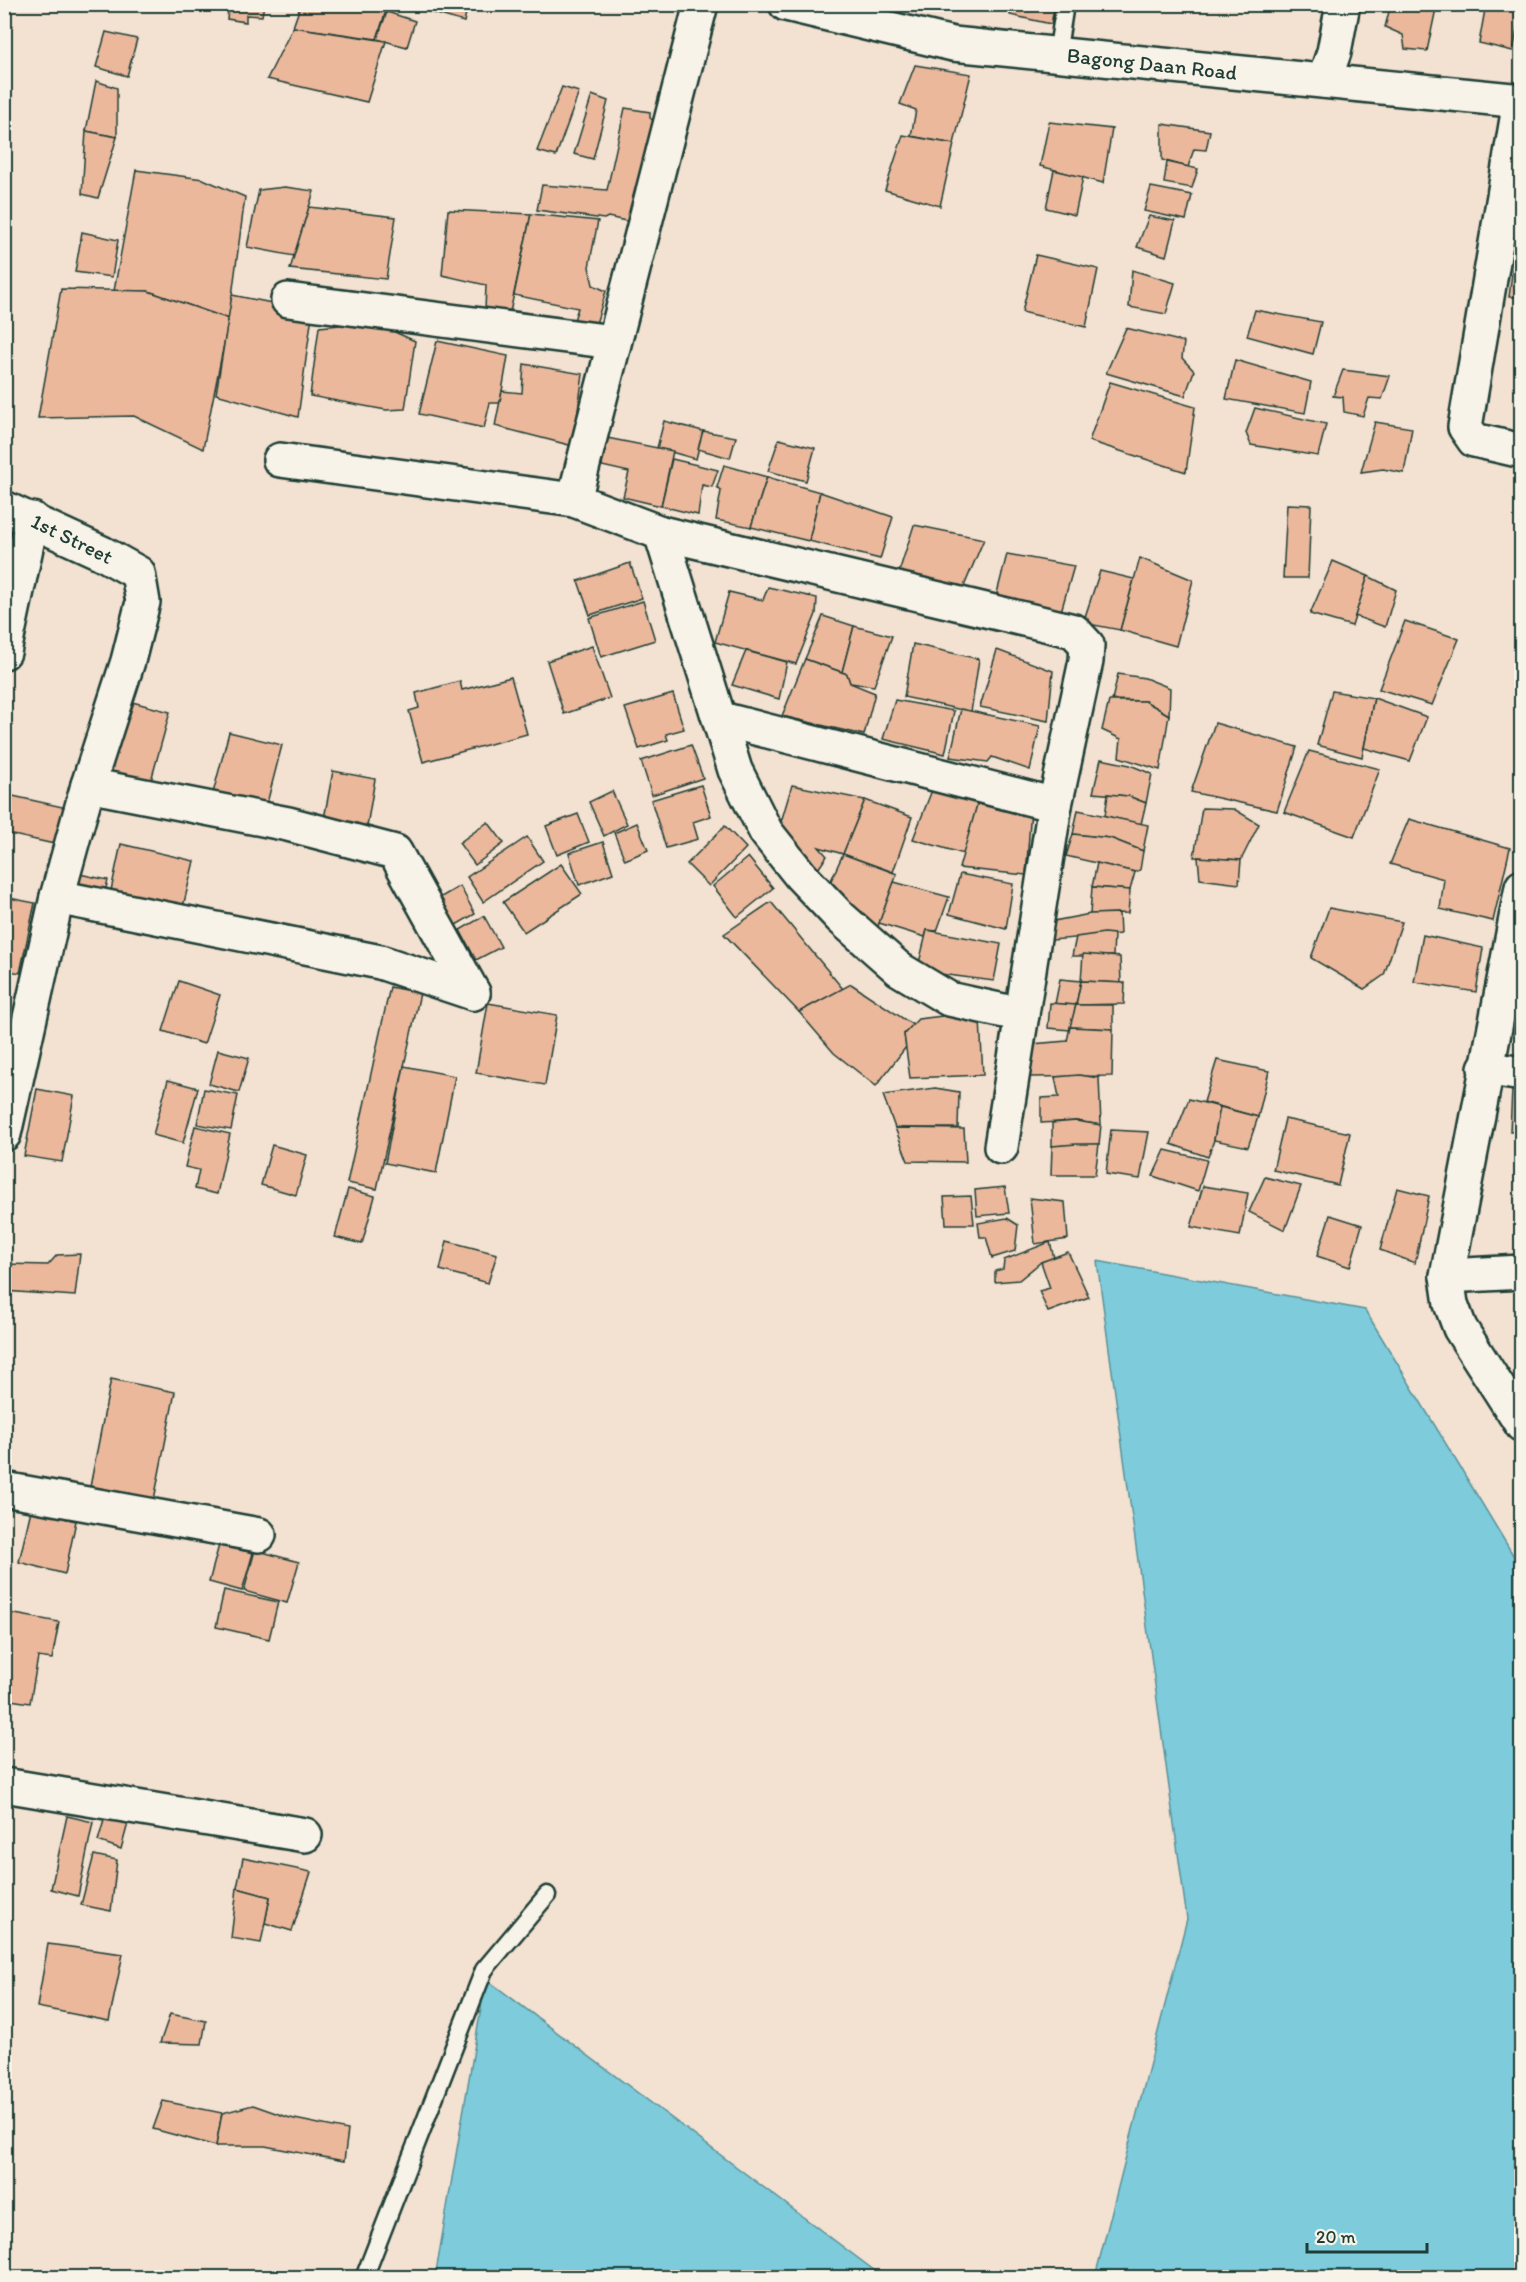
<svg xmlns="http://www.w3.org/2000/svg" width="1526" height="2282" viewBox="0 0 1526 2282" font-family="Itim,sans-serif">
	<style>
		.water { fill: #7ecbdc; stroke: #589299; stroke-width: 1.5 }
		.building { fill: #ebb89c; stroke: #1f3d34; stroke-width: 1.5 }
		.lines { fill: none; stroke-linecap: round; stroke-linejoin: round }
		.lane-casing { stroke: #1f3d34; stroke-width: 21 }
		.street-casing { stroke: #1f3d34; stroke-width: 38 }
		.secondary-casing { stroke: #1f3d34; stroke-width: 38 }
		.lane { stroke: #f7f3e8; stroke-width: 16 }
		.street { stroke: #f7f3e8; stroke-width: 33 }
		.secondary { stroke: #f7f3e8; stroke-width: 33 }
		.labels { text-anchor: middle; stroke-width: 4.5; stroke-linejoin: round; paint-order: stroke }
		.street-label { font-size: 21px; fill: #1f3d34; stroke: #f7f3e8 }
	</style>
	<rect width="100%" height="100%" fill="#f3e1d1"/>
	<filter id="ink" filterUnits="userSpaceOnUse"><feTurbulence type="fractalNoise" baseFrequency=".0167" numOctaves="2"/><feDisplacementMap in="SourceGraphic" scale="12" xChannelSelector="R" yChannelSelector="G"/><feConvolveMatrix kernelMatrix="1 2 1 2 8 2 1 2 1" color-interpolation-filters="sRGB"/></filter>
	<g filter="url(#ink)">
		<g class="water">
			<path d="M1097,1261L1365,1310L1521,1568V2277H1095L1187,1919Z"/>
			<path d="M486,1979L883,2277L435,2278Z"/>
		</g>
		<g class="building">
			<path d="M229,4H264L262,16L246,15V22L227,19Z"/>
			<path d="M301,4H388L377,39L293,27Z"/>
			<path d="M414,4H468L464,22L413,7Z"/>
			<path d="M1013,4H1055L1051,24L1010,15Z"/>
			<path d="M1391,4H1437L1427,51L1405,49L1403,35L1385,27Z"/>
			<path d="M1486,4H1522L1513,51L1479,43Z"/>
			<path d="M387,12L415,21L407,47L377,39Z"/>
			<path d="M293,27L386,41L367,102L267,79Z"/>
			<path d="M106,32L137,39L127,76L96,67Z"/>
			<path d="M915,65L971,74L954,144L911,136L916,110L900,104Z"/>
			<path d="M96,81L117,88V137L86,131Z"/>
			<path d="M562,87L579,92L556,156L537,151Z"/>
			<path d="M592,95L608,101L593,159L574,154Z"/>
			<path d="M625,108L650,112V118L659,125L635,223L608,217L604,219L537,210L542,185L607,190Z"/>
			<path d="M1049,122L1112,129L1103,183L1040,166Z"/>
			<path d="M1162,124L1210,131L1206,150L1194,149L1188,167L1162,160Z"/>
			<path d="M86,131L117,137L98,198L82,194Z"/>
			<path d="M903,135L954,144L940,206L885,190Z"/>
			<path d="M1167,162L1198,169L1192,188L1164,183Z"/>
			<path d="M136,170L203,179L245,197L229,319L148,291H114Z"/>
			<path d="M1054,170L1083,177L1075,215L1046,208Z"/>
			<path d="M285,187L314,191L294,256L247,247L259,190Z"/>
			<path d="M1151,187L1192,195L1186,220L1144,211Z"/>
			<path d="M309,207L396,217L386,279L290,269Z"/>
			<path d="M448,210L531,214L509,317L485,310L486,285L442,275Z"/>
			<path d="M531,214L598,221L589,267L593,285L606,291L595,327L574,320L578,308L514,295Z"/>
			<path d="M1149,216L1175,221L1166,256L1137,247Z"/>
			<path d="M82,232L118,240L112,277L75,272Z"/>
			<path d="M1515,249L1522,250V297H1509Z"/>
			<path d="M1036,255L1098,269L1086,327L1022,312Z"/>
			<path d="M1132,270L1175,283L1166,314L1129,307Z"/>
			<path d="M61,289L148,291L229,319L203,449L134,416L38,418Z"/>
			<path d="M232,295L272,303L312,315L298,417L216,394Z"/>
			<path d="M1255,310L1321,322L1313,354L1247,336Z"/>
			<path d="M372,322L415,341L405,409L386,410L310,396L319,327Z"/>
			<path d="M1126,328L1184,342L1182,358L1194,371L1185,396L1106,373Z"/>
			<path d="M437,341L508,356L500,403H490L484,428L419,414Z"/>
			<path d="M1235,360L1311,382L1305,413L1226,399Z"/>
			<path d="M524,364L583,374L573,446L495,426L502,391L522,393Z"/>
			<path d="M1343,370L1390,376L1382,399L1369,398L1363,416L1344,412L1343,397L1333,396Z"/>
			<path d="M1110,382L1195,407L1186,472L1089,441Z"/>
			<path d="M1255,408L1326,424L1318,456L1251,445L1246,433Z"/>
			<path d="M664,421L703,431L696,459L657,448Z"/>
			<path d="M1375,422L1412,428L1404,473L1383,469L1361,472Z"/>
			<path d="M703,431L736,437L730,458L698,449Z"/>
			<path d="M607,438L673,451L661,506L623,497L629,472L602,466Z"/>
			<path d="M779,439L815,448L806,481L768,471Z"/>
			<path d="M672,459L718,470L712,487L702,485L698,515L661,506Z"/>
			<path d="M724,465L767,477L751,527L716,520L721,491L717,487Z"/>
			<path d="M767,477L820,492L809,541L751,527Z"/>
			<path d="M820,492L893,517L880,559L809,541Z"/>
			<path d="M1287,504L1311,505L1308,578H1283Z"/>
			<path d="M914,525L984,539L962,591L898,575Z"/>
			<path d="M1007,554L1074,566L1060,615L995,601Z"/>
			<path d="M1140,558L1193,580L1176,646L1120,630Z"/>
			<path d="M1333,561L1368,576L1352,626L1310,614Z"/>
			<path d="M630,563L642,598L590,615L578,581Z"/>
			<path d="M1100,571L1134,579L1120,630L1083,623Z"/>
			<path d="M1368,576L1396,590L1385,627L1355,616Z"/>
			<path d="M768,587L817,598L816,614L796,664L715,642L729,592L763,600Z"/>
			<path d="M643,601L655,640L601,657L589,618Z"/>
			<path d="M823,616L854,626L842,672L805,659Z"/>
			<path d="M1405,621L1459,639L1432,705L1379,689Z"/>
			<path d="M854,626L892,636L874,686L850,683L847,674L842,672Z"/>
			<path d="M913,644L979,659L971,712L904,697Z"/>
			<path d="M592,646L610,698L564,714L547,661Z"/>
			<path d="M997,650L1053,671L1048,721L980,707Z"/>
			<path d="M746,651L787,662L779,699L732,685Z"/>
			<path d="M805,659L847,674L850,683L875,693L864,735L782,716Z"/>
			<path d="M1118,674L1145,678L1170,688L1169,715L1145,701L1112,700Z"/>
			<path d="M511,677L527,734L423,762L409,711L419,708L416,693L460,681L462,690Z"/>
			<path d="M1332,691L1374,698L1362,757L1317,745Z"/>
			<path d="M673,694L684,729L666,734L668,740L639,749L625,708Z"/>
			<path d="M1374,698L1427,717L1410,761L1364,748Z"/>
			<path d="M121,699L170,712L149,788L100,775Z"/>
			<path d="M895,700L954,711L945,754L883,739Z"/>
			<path d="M1109,701H1145L1169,715L1160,770L1119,757L1121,739L1102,730Z"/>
			<path d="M961,709L1040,726L1030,770L992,757L988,762L950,757Z"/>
			<path d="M1215,723L1297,747L1277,811L1191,792Z"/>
			<path d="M229,732L282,745L265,811L212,797Z"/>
			<path d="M691,745L703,778L652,795L641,761Z"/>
			<path d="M1309,751L1380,769L1354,837L1284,812Z"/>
			<path d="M1101,759L1130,765L1152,774L1146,803L1128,796L1093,793Z"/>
			<path d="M333,771L375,779L366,832L323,824Z"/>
			<path d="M701,785L711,816L693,822L698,839L666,848L651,800Z"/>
			<path d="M792,785L865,800L843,854L819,847L827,856L816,872L778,832Z"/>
			<path d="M934,785L980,794L964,854L913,839Z"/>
			<path d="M612,791L627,824L604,836L589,802Z"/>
			<path d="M4,794L67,808L59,845L4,833Z"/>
			<path d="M980,794L1031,809L1026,875L959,868Z"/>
			<path d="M1108,794L1128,796L1146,803L1141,824L1105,816Z"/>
			<path d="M865,800L912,817L893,872L843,854Z"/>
			<path d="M1202,808L1234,809L1259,824L1241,860L1194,857Z"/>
			<path d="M1078,810L1148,825L1143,851L1110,838L1073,834Z"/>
			<path d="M578,814L589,842L557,855L546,826Z"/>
			<path d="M1409,819L1510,848L1493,921L1440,909L1444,879L1390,864Z"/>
			<path d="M488,822L504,843L475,865L459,843Z"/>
			<path d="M637,823L648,850L625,860L614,833Z"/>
			<path d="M725,826L746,848L709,886L687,864Z"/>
			<path d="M1073,834L1110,838L1143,851L1140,870L1135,872L1066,856Z"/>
			<path d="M527,837L543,861L483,902L467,877Z"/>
			<path d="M603,842L613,873L579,885L569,853Z"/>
			<path d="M121,844L194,861L182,911L110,895Z"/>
			<path d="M843,854L897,874L877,929L824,896Z"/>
			<path d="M748,857L773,888L737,917L713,886Z"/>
			<path d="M1198,857L1241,860L1239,884L1200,879Z"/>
			<path d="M1097,863L1135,872L1130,890L1092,887Z"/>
			<path d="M561,864L582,894L524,932L503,902Z"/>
			<path d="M70,872L108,880L103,900L66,893Z"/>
			<path d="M960,874L1013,884L1006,929L949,914Z"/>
			<path d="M894,882L949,897L937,931L927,930L925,937L879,923Z"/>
			<path d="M460,886L475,914L444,932L429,904Z"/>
			<path d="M1092,887L1130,890L1128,913L1090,914Z"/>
			<path d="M4,897L35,903L20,973L4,970Z"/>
			<path d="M771,902L843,989L799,1012L724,934Z"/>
			<path d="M1329,908L1402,922L1384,975L1364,989L1311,958Z"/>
			<path d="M1119,913L1120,934L1052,940L1054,921L1090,914Z"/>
			<path d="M484,916L501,947L476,960L460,930Z"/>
			<path d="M927,930L1001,944L994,981L917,971Z"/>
			<path d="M1104,933L1114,934L1113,956H1072L1076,937Z"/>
			<path d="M1423,935L1483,948L1476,992L1414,982Z"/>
			<path d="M1083,954L1120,957L1121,983L1081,981Z"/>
			<path d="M1060,979L1081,981L1076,1005L1055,1004Z"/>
			<path d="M179,981L220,995L204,1044L163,1031Z"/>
			<path d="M1081,981L1125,983L1124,1004L1076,1005Z"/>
			<path d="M851,984L913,1025L904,1034L906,1047L876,1086L834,1053L799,1012Z"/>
			<path d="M390,987L420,993L377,1189L347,1183Z"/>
			<path d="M1511,990L1522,992V1026L1514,1025Z"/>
			<path d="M488,1003L557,1015L545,1085L476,1073Z"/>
			<path d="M1050,1003L1076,1005L1070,1030L1048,1028Z"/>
			<path d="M1076,1005H1113V1029L1070,1027Z"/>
			<path d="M951,1015L980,1020L983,1075L910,1078L904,1034L918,1019Z"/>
			<path d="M1070,1027L1113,1029L1112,1076L1030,1077L1032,1044L1067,1041Z"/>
			<path d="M218,1050L249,1058L239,1092L209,1084Z"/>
			<path d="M1217,1060L1269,1071L1258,1117L1204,1102Z"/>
			<path d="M404,1066L455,1076L436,1173L385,1163Z"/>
			<path d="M1079,1075L1099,1078L1101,1125L1076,1121L1041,1123V1098L1059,1097L1055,1077Z"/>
			<path d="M168,1080L198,1088L183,1143L153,1135Z"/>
			<path d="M935,1088L959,1092L958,1128H895L883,1095Z"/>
			<path d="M1522,1088V1131H1510L1512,1090Z"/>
			<path d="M37,1089L74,1096L62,1162L24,1156Z"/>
			<path d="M204,1089L238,1095L231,1130L197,1124Z"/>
			<path d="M1189,1099L1220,1107L1214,1140L1208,1157L1171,1144Z"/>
			<path d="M1220,1107L1258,1117L1248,1147L1214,1140Z"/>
			<path d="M1285,1119L1350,1133L1338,1185L1273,1170Z"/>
			<path d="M1076,1121L1101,1125L1099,1144L1052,1146V1123Z"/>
			<path d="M195,1126L230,1134L217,1194L195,1189L199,1170L185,1167Z"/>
			<path d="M895,1128L964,1129L966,1162L908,1161Z"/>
			<path d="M1111,1130L1149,1132L1140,1179L1106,1174Z"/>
			<path d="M1076,1144H1099L1095,1175H1051L1052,1146Z"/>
			<path d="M272,1145L307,1155L296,1195L261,1185Z"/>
			<path d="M1165,1150L1207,1160L1198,1191L1153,1176Z"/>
			<path d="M1265,1177L1301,1186L1285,1230L1249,1212Z"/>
			<path d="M1203,1186L1248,1193L1240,1236L1191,1227Z"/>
			<path d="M1005,1187L1009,1213L977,1216L975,1190Z"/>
			<path d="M1397,1188L1429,1196L1415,1263L1380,1250Z"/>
			<path d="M348,1189L375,1196L362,1244L335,1237Z"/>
			<path d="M971,1196L974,1224H946L944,1197Z"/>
			<path d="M1030,1198L1065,1202L1068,1239L1035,1244Z"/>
			<path d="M1330,1215L1362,1225L1350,1267L1317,1256Z"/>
			<path d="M1007,1218L1018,1225L1015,1251L992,1258L986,1237H980L978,1223Z"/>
			<path d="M447,1241L497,1254L488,1283L440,1270Z"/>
			<path d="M1050,1242L1054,1258L1041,1262L1019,1280L995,1282V1271L1003,1269L1004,1260Z"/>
			<path d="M1068,1252L1089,1297L1048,1312L1039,1291L1050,1288L1041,1262Z"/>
			<path d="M80,1254L75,1296L4,1291V1264L48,1265L57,1255Z"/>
			<path d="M111,1379L175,1392L153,1505L89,1492Z"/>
			<path d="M31,1510L76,1521L65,1574L19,1562Z"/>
			<path d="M219,1545L253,1553L242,1591L209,1582Z"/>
			<path d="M255,1550L299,1562L287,1603L244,1591Z"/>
			<path d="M224,1590L278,1602L269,1639L216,1627Z"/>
			<path d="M4,1612L59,1622L52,1659L38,1657L30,1703L4,1699Z"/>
			<path d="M107,1810L130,1816L121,1849L98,1841Z"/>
			<path d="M67,1816L93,1822L78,1896L51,1889Z"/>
			<path d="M94,1855L117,1860L111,1911L81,1905Z"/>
			<path d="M243,1858L311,1872L292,1931L265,1923L270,1897L237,1888Z"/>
			<path d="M237,1888L270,1897L261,1943L231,1938Z"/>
			<path d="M48,1944L123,1954L109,2021L37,2007Z"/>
			<path d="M170,2014L206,2021L202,2044L160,2043Z"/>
			<path d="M163,2101L222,2113L216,2146L153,2129Z"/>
			<path d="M253,2105L290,2118L348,2130L344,2161L265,2146H216L222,2113Z"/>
		</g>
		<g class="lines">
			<g class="lane-casing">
				<g id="lane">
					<path d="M1057,55L1065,4"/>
					<path d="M364,2278L484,1970L547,1895"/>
				</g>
			</g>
			<g class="street-casing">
				<g id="street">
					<path d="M1324,81L1334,52L1343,4"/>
					<path d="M1520,101L1465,427L1474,440L1522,451"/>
					<path d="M288,300L613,342"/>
					<path d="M280,460L574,500L661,533L1074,631L1087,645L1086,661L1055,805L1001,1147"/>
					<path d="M574,500L701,4"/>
					<path d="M4,508L102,553L138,573L143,602L128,661L88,785L57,897L4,1134"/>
					<path d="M661,533L735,770L766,832L801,876L840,917L899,969L949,999L1022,1015"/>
					<path d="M4,652L32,519"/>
					<path d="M721,719L1055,805"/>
					<path d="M88,785L288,824L395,852L473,993"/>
					<path d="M1522,887L1447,1276L1451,1304L1460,1328L1522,1425"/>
					<path d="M57,897L380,962L473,993"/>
					<path d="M1485,1068L1522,1074"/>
					<path d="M1447,1276L1522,1272"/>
					<path d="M4,1489L259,1535"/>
					<path d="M4,1785L305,1835"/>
				</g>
			</g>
			<g class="secondary-casing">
				<path id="secondary" d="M786,4L953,44L1522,101"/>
			</g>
			<use href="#lane" class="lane"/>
			<use href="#street" class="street"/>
			<use href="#secondary" class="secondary"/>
		</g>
	</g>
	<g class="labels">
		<g class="street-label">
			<text transform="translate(1152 64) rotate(6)" y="7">Bagong Daan Road</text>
			<text transform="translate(72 539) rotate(26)" y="7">1st Street</text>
		</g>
	</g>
	<rect width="1526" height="2282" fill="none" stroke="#f7f3e8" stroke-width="24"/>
	<rect x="12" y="12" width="1502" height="2258" fill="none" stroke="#1f3d34" stroke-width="2" filter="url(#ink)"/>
	<path d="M1307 2243v9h120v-9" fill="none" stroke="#1f3d34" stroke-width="3"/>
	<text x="1316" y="2243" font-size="18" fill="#1f3d34" stroke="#f7f3e8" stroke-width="4.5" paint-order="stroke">20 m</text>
</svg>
